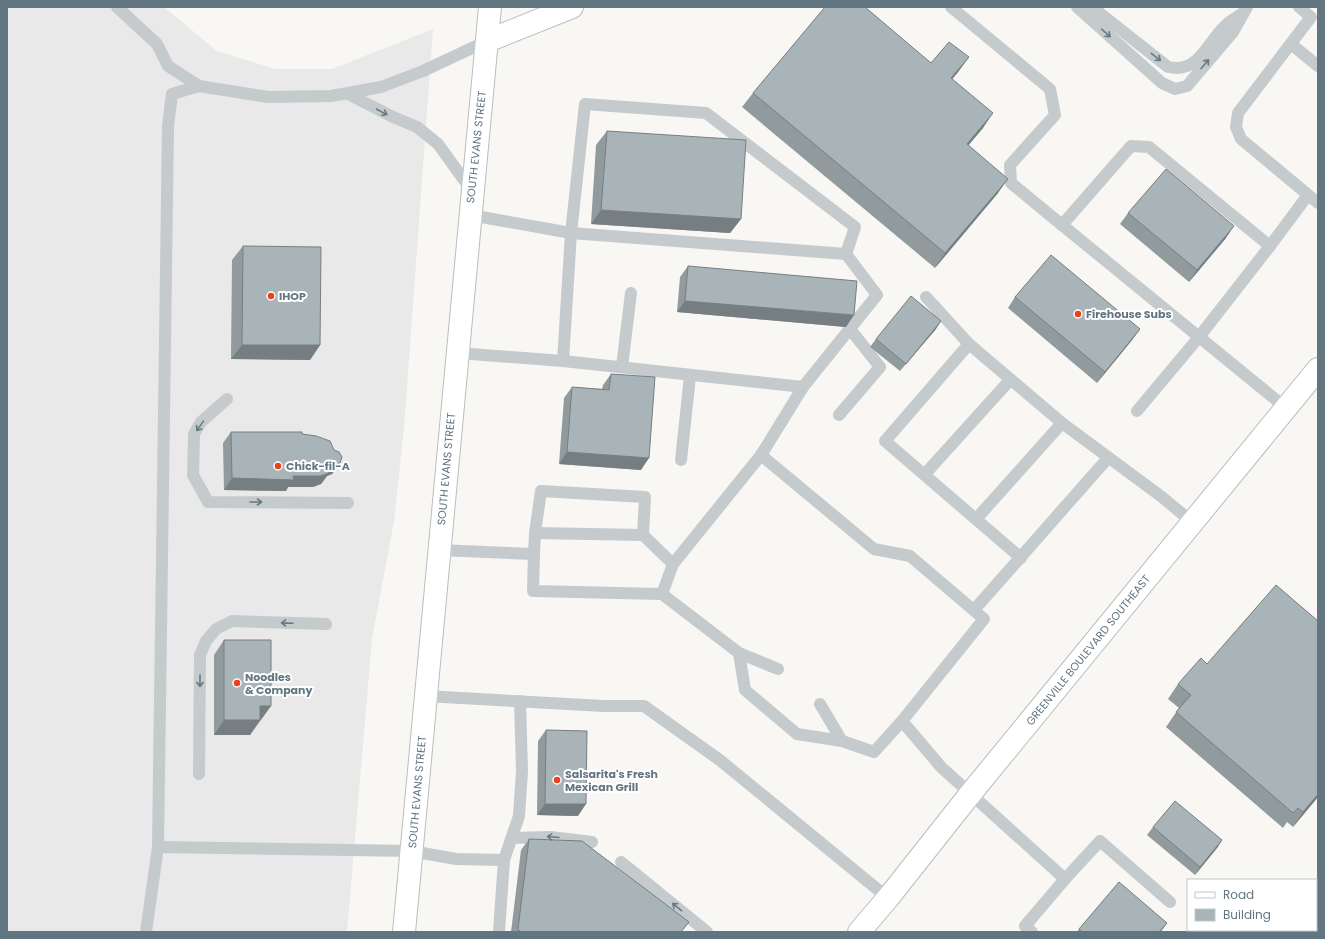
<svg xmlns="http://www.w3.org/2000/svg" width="1325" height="939" viewBox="0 0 1325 939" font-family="Poppins,sans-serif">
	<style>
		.built { fill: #e8e9e8 }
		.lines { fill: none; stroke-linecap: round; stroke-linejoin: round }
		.secondary-casing { stroke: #b7bec1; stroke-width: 24 }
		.highway-casing { stroke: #b9bdc0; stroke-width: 24 }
		.lane { stroke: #c5cacc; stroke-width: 12 }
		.secondary { stroke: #fff; stroke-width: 22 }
		.highway { stroke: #fff; stroke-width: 22 }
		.wall { fill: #919b9e }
		.shaded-wall { fill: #767e81 }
		.building { fill: #a9b4b8; stroke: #767e81 }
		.oneway { stroke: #667a85 }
		.poi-dot { fill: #ec3f20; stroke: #fff; stroke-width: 1.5 }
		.labels { text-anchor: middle; stroke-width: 4; stroke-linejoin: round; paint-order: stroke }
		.street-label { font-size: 11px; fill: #617681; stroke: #fff }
		.poi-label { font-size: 11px; font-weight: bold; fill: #617681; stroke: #fff; text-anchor: start }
	</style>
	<rect width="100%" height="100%" fill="#f8f7f4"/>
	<path class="built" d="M7,7H164L217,51L275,69H332L433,29L404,428L394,521L372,639L347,932H7Z"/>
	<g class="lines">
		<g class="secondary-casing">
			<g id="secondary">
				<path d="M487,41L572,7"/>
				<path d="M404,932L490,7"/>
			</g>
		</g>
		<g class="highway-casing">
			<path id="highway" d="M859,932L888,898L971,793L1318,369"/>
		</g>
		<g class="lane">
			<path d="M117,7L157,44L168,66L199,86"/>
			<path d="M951,7L1050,89L1055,115L1010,165L1011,183L1062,225"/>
			<path d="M1077,7L1162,83L1175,89L1187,86L1233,32L1247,7"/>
			<path d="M1092,7L1168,67C1200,74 1207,41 1227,24C1231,20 1238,17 1243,13"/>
			<path d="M1299,7L1311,17L1238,113L1236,127L1241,139L1318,203"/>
			<path d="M1291,44L1318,66"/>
			<path d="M348,94L393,117L417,127L438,144L472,191"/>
			<path d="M470,215L571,233L846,254L855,227L706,113L585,104L571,233L563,361"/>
			<path d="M1270,246L1308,195"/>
			<path d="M926,297L969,344"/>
			<path d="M457,353L563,361L803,387L761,455"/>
			<path d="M622,367L631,293"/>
			<path d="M803,387L877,295L846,254"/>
			<path d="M227,399L201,422L194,434L193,475L208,502L348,503"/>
			<path d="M1137,411L1199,337L1270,246L1149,147L1131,146L1062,225L1286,408"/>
			<path d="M839,415L880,367L850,329"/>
			<path d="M681,460L690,376"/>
			<path d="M925,474L1010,380"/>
			<path d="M977,518L1062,423"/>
			<path d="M535,533L541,491L645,497L643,535"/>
			<path d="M439,550L534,554L535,533L643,535L673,564"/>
			<path d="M534,554L533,591L662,594"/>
			<path d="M1021,558L885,441L969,344L1062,423L1162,497L1192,522"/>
			<path d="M974,610L1108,458"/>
			<path d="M739,653L745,690L797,734L842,741"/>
			<path d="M778,669L739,653L662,594L673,564L761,455L874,549L910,556L984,619L902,721L941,767L1065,879L1100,841L1170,902"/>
			<path d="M425,696L604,706H644L721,761L888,898"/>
			<path d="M820,704L842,741L874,752L902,721"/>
			<path d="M199,774L200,655L206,641L216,629L232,621L326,624"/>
			<path d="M512,838L551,837L592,842"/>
			<path d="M158,847L411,851L456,859L504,860L519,816L522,771L520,701"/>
			<path d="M621,862L707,932"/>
			<path d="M146,932L158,847L168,126L172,94L199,86L268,97L331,96L381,87L423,71L487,41"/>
			<path d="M499,932L504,860"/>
			<path d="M1032,932L1025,926L1065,879"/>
		</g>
		<use href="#secondary" class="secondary"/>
		<use href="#highway" class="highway"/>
	</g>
	<g class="wall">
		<path d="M969,57L958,72L952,79L983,128L968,145L998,193L935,268L742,107L753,93Z"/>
		<path d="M607,131L741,219L730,233L591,224L596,145Z"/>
		<path d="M1128,213L1226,238L1189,282L1120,224Z"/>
		<path d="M243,246L320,345L310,360L231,359L232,260Z"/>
		<path d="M688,266L846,327L677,312L680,277Z"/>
		<path d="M1015,297L1140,329L1132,340L1097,383L1008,308Z"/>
		<path d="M936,329L900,371L870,347L876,339Z"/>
		<path d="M611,374L641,470L559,464L564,398L572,387L602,389L603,385Z"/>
		<path d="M231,432L340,463L332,474L327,476L321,484L313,487H288L286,491L224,490L223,443Z"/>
		<path d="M224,640L261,720L250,735H214V655Z"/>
		<path d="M1178,684L1318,797L1293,827L1287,822L1283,828L1166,727L1179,708L1168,699Z"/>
		<path d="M546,730L578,816L537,815L538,741Z"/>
		<path d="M1153,827L1222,840L1217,848L1195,875L1147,835Z"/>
		<path d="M529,839L682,932H511L521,850Z"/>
		<path d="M1167,923L1161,932H1077L1079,929Z"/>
	</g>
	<g class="shaded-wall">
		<path d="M969,57L958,72L941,93L951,78Z"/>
		<path d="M993,113L983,128L957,159L967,144Z"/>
		<path d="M1008,179L998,193L935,268L945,253Z"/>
		<path d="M601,210L741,219L730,233L591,224Z"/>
		<path d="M1234,226L1226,238L1189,282L1197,270Z"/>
		<path d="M685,301L854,315L846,327L677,312Z"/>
		<path d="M941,321L936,329L900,371L906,364Z"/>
		<path d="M1140,329L1132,340L1097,383L1105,372Z"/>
		<path d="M242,345H320L310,360L231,359Z"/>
		<path d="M567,452L649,458L641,470L559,464Z"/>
		<path d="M340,463L332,474L327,476L321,484L313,487H288L286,491L224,490L232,478L293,476Z"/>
		<path d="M260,706H271L261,720H250Z"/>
		<path d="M224,720H260L250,735H214Z"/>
		<path d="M1318,794V797L1293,827L1303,812Z"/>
		<path d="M545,804H586L578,816L537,815Z"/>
		<path d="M1222,840L1217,848L1195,875L1200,867Z"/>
	</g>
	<g class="building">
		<path d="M825,7H865L931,63L949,42L969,57L951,78L993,113L967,144L1008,179L945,253L753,93Z"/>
		<path d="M607,131L746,140L741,219L601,210Z"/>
		<path d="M1166,169L1234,226L1197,270L1128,213Z"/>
		<path d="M243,246L321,247L320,345H242Z"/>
		<path d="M1051,255L1140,329L1105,372L1015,297Z"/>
		<path d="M688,266L857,281L854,315L685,301Z"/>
		<path d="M911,296L941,321L906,364L876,339Z"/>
		<path d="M611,374L655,377L649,458L567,452L572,387L609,390Z"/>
		<path d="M231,432H302V434L316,436L330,441L334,450L339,452L342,457L340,463L328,467L329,473L321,476H293L294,480L232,478Z"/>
		<path d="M1276,585L1318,621V794L1303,812L1298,808L1293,813L1176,712L1191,695L1178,684L1201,658L1207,664Z"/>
		<path d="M224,640H271V706H260V720H224Z"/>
		<path d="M546,730L587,731L586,804H545Z"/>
		<path d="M1175,801L1222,840L1200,867L1153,827Z"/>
		<path d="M529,839L582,841L689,922L681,932H521L518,929Z"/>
		<path d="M1119,882L1167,923L1159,932H1082L1079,929Z"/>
	</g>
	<defs><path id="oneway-shaft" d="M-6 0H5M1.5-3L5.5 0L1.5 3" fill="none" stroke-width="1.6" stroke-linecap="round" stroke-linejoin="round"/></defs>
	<g class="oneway">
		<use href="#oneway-shaft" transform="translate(1106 33) rotate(42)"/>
		<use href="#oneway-shaft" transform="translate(1156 57) rotate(38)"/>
		<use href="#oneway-shaft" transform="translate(1205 64) rotate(-49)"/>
		<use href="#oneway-shaft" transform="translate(382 112) rotate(28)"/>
		<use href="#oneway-shaft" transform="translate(200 426) rotate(125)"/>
		<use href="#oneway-shaft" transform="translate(256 502)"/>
		<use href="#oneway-shaft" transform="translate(287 623) rotate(-178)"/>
		<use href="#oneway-shaft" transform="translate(200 681) rotate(90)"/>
		<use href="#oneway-shaft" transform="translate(553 837) rotate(-175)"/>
		<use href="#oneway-shaft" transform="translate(677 907) rotate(-141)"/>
	</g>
	<g class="poi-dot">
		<circle cx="271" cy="296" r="4"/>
		<circle cx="1078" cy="314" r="4"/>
		<circle cx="278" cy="466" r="4"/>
		<circle cx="237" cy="683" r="4"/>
		<circle cx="557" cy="780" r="4"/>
	</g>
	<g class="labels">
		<g class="street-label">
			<text transform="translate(476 147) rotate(-84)" y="4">SOUTH EVANS STREET</text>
			<text transform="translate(446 469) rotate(-85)" y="4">SOUTH EVANS STREET</text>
			<text transform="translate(1088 650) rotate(-51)" y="4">GREENVILLE BOULEVARD SOUTHEAST</text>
			<text transform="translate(417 792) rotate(-85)" y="4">SOUTH EVANS STREET</text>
		</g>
		<g class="poi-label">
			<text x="279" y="300">IHOP</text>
			<text x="1086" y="318">Firehouse Subs</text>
			<text x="286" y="470">Chick-fil-A</text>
			<text x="245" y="681">Noodles<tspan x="245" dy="13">&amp; Company</tspan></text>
			<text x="565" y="778">Salsarita's Fresh<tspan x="565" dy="13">Mexican Grill</tspan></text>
		</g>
	</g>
	<rect width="1325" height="939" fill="none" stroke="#617681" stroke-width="16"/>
	<rect x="1187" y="879" width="130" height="52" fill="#ffffff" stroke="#c0c8cd"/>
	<rect x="1195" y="892" width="20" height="6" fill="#ffffff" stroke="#c0c8cd"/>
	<text x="1223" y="899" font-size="12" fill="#617681">Road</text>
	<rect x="1195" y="909" width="20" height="12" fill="#a9b4b8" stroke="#c0c8cd"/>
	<text x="1223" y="919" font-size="12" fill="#617681">Building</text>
</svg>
